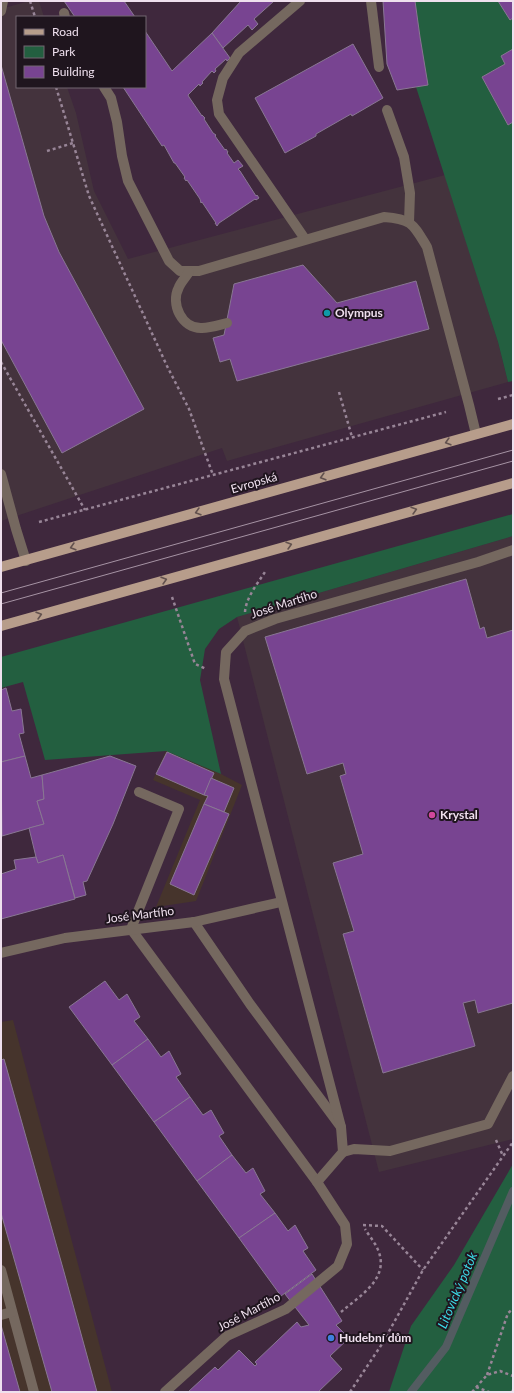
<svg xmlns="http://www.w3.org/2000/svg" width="514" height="1393" viewBox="0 0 514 1393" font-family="Lato,sans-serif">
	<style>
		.commercial { fill: #44333d }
		.industrial { fill: #46342c }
		.green { fill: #235f40 }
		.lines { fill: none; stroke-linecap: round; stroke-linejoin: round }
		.stream { stroke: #535c61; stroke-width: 8 }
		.building { fill: #784491; stroke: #897793 }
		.path { stroke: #988597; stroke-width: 2.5; stroke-dasharray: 3 3; stroke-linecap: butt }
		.lane { stroke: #75685f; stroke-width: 10 }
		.street { stroke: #75685f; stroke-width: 10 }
		.primary { stroke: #b79d8b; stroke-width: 10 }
		.tram { stroke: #a693a4; stroke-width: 1 }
		.oneway { stroke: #63524f }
		.culture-dot { fill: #0f9aa8; stroke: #1f151e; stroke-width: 1.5 }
		.hotel-dot { fill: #d1479c; stroke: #1f151e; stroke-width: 1.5 }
		.shop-dot { fill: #3f7fe0; stroke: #1f151e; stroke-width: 1.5 }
		.labels { text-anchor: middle; stroke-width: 4; stroke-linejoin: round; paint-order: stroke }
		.poi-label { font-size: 12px; font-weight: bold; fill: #efe0ee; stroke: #1f151e; text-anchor: start }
		.street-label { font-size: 12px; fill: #efe0ee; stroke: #1f151e }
		.water-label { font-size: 13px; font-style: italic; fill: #3cdbe7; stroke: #1f151e }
	</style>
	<rect width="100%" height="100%" fill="#3f283d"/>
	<g class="commercial">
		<path d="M29,1H39L44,17H17V87H67L76,113L94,191L128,259L445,175L498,342L508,382L227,461L222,448L1,521V9Z"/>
		<path d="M513,536V1139L379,1172L237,617Z"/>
	</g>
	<g class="industrial">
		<path d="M166,751L221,774L242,785L196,901L156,907L200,800L153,780Z"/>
		<path d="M13,1020L112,1392H1V1022Z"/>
	</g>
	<g class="green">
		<path d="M415,1H498L510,19L513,18V49L505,64L482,77L508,125L513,122V381L508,382L498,342L416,87L428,85L420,37Z"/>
		<path d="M513,514V536L237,617L219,629L205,649L200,680L221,774L166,751L45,760L23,682L1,688V657Z"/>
		<path d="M513,1164V1392H389L411,1326L454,1265Z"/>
	</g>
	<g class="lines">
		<path class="stream" d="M411,1392L446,1347L513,1191"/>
	</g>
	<g class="building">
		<path d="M64,1H124L135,17H75Z"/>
		<path d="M241,1H274L254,19L258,24L252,30L248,25L223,48L212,33Z"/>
		<path d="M383,1H415L420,37L428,85L397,90L387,64Z"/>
		<path d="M498,1H513V18L510,20Z"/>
		<path d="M145,31L172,71L212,33L230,58L227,61L226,59L215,69L216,71L214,73L212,71L202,82L203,83L200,86L199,84L188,95L189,97L202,116V115L205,118L204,119L213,133L216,135L215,136L225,150L226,149L228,152L227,153L234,163L238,160L243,166L238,169L240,171L256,196L257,195L259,198L256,200L255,199L219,223L217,226L215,223H216L202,202L201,203L200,199L187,180L186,181L184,178L185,177L175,163H174L164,145L162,146L123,87H145Z"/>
		<path d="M353,44L383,98L352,116L351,114L316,134V136L285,153L255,98Z"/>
		<path d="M513,49V122L508,125L482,77L505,64L501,56Z"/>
		<path d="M1,65L44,216L59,252L144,409L62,453L1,340Z"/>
		<path d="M303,265L337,303L416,281L429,329L237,381L230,359L220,362L213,338L224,335L234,284Z"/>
		<path d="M466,579L480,629L484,627L487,638L513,630V1003L478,1013L475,1000L463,1003L475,1046L383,1073L343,934L354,931L333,863L363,854L340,776L346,774L343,763L307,774L265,637Z"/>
		<path d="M6,688L12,711L21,709L24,733L19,734L25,756L1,762V690Z"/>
		<path d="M167,752L214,773L204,795L156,774Z"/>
		<path d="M25,756L31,778L42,775L44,799L37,801L44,824L2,836L1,762Z"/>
		<path d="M110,756L136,766L113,824L87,881L83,882L86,895L75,898L63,855L38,863L36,857L29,828L44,824L37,801L44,799L42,775Z"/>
		<path d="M211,778L234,788L224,812L204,804L208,796L204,795Z"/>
		<path d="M204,804L229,814L194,895L170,884Z"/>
		<path d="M63,855L75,899L1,919V874L16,869L14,860L36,857L38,863Z"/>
		<path d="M105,981L119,1000L127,994L140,1017L134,1021L148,1039L112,1065L69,1007Z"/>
		<path d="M148,1039L161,1057L169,1051L181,1074L176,1077L190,1097L154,1122L112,1065Z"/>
		<path d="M4,1059L64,1272L97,1392H52L1,1213V1060Z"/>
		<path d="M190,1097L203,1115L211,1110L224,1133L219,1136L232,1155L197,1181L154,1122Z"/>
		<path d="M232,1155L246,1173L253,1168L265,1191L260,1194L275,1213L239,1238L197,1181Z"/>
		<path d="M275,1213L288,1231L295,1225L308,1248L303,1251L316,1270L281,1296L239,1238Z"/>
		<path d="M312,1274L342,1321L336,1325L349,1338L330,1356L342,1369L318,1392H188L215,1367L218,1370L239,1350L255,1366L257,1364L255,1362L297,1322L301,1327L309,1325L285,1294Z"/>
		<path d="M1,1325L20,1392H1Z"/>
	</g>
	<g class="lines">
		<g class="path">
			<path d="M30,1L35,17"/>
			<path d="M56,87L89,196L167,366L189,409L213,475"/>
			<path d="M47,151L73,143"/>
			<path d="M1,362L85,510"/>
			<path d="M339,392L352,437"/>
			<path d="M498,399L513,395"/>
			<path d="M39,522L446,412"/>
			<path d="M172,597L195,664L206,669"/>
			<path d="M245,612C246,598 257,584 265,572"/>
			<path d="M496,1140L503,1156"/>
			<path d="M363,1225L382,1226L423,1270"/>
			<path d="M341,1312C362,1294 394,1276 375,1244C372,1239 368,1234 365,1229"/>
			<path d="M487,1375L508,1313L513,1309"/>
			<path d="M476,1387L489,1392"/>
			<path d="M350,1392L382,1344L423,1270L513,1142"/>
			<path d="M472,1392L487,1375L500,1371L513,1376"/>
			<path d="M512,1392L513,1390"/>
		</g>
		<g class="lane">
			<path d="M300,1L239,53L223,78L217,100L219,114L305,239"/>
			<path d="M371,1L379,67"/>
			<path d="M1,11L3,1"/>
			<path d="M64,13L65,17"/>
			<path d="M104,87L111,98L117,122L122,156L128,181L169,261L180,271H199L384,217C412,219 413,224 427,247L469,405L476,434"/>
			<path d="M387,110L404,157L410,193L409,222"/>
			<path d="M189,272C186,277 181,282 179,287C170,304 182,329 202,328C210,328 219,325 227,323"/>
			<path d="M1,474L16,529L26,561"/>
			<path d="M139,792L179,809L131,929L317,1182"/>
			<path d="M194,922L250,1004L341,1127"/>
			<path d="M1,1270L34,1392"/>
			<path d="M1,1315L12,1312"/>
		</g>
		<g class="street">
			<path d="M1,953L65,938L194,922L281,902"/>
			<path d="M343,1152L354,1149L390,1151L488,1124L513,1076"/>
			<path d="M165,1392L227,1336L286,1309L338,1266L347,1244L345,1225L317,1182L343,1152L341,1127L224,679L226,652L245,631L275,619L478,562L513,550"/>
		</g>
		<g class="primary">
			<path d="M1,567L513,424"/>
			<path d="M1,626L513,483"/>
		</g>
		<g class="tram">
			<path d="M1,593L513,450"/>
			<path d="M1,604L513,461"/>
		</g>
	</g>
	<defs><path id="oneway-chevron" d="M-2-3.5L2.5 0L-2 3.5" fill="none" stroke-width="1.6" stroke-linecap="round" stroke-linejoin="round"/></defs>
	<g class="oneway">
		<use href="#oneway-chevron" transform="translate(448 442) rotate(164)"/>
		<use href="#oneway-chevron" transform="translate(323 477) rotate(164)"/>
		<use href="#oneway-chevron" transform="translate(414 510) rotate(-16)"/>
		<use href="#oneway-chevron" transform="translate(198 512) rotate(164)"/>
		<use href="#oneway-chevron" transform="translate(289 545) rotate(-16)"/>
		<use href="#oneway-chevron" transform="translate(73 547) rotate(164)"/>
		<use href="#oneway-chevron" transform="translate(164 580) rotate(-16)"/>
		<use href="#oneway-chevron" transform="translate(39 615) rotate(-16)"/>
	</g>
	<circle class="culture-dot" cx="327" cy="313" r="4"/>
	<circle class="hotel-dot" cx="432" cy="815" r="4"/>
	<circle class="shop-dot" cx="331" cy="1338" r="4"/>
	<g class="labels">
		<g class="poi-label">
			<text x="335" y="317">Olympus</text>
			<text x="440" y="819">Krystal</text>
			<text x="339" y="1342">Hudební dům</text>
		</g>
		<g class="street-label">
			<text transform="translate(254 483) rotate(-16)" y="4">Evropská</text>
			<text transform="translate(284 604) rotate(-18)" y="4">José Martího</text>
			<text transform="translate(140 915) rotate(-7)" y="4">José Martího</text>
			<text transform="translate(249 1312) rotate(-28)" y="4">José Martího</text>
		</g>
		<g class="water-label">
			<text transform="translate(457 1290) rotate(-67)" y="5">Litovický potok</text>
		</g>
	</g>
	<rect width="514" height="1393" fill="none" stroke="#efe0ee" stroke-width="4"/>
	<rect x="16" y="16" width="130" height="72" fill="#1f151e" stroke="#726671"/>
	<rect x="24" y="29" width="20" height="6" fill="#b79d8b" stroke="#726671"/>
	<text x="52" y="36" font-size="12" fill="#efe0ee">Road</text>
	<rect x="24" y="46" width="20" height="12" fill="#235f40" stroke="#726671"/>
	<text x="52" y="56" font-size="12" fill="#efe0ee">Park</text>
	<rect x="24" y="66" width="20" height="12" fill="#784491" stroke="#726671"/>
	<text x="52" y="76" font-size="12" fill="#efe0ee">Building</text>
</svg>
